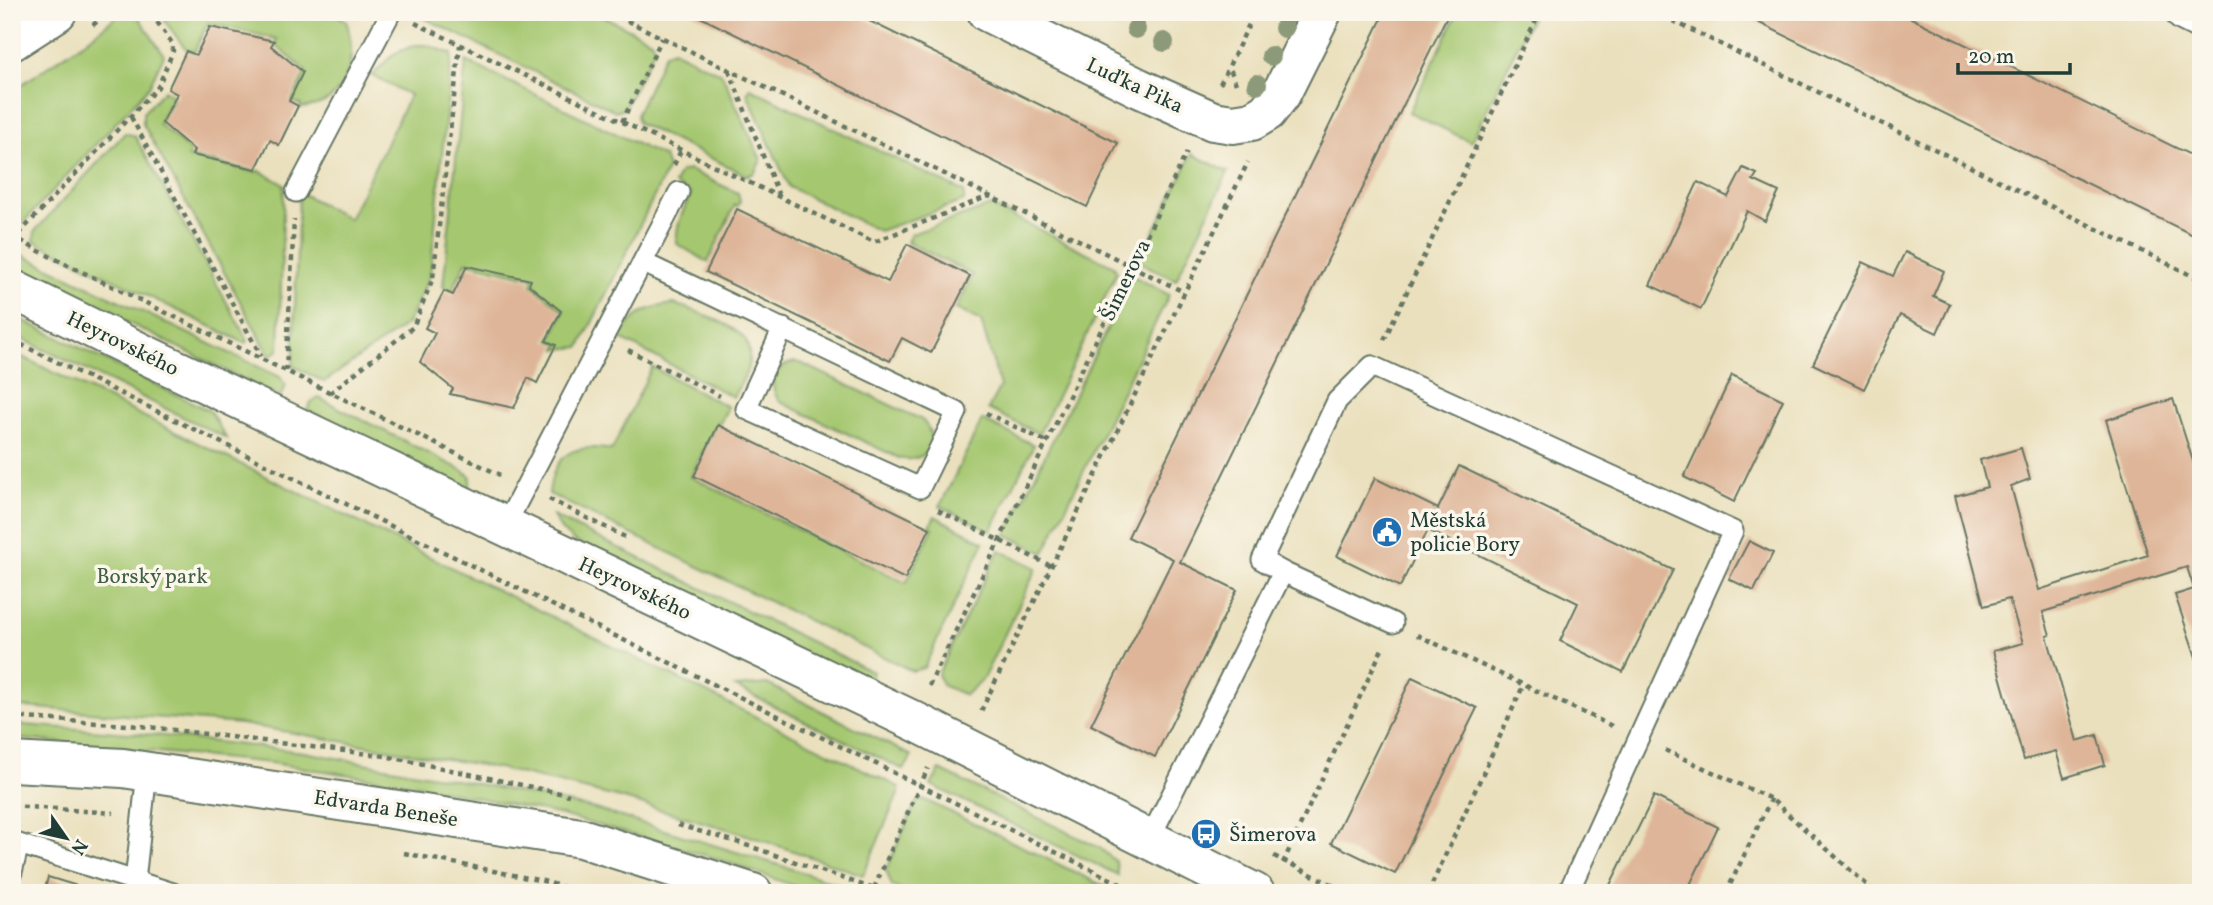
<svg xmlns="http://www.w3.org/2000/svg" width="2213" height="905" viewBox="0 0 2213 905" font-family="Vollkorn,serif">
	<style>
		.green { fill: #a5c76f; stroke: #628252; stroke-width: 2 }
		.building { fill: #deb598 }
		.lines { fill: none; stroke-linecap: round; stroke-linejoin: round }
		.service-casing { stroke: #667664; stroke-width: 23 }
		.minor-casing { stroke: #667664; stroke-width: 42 }
		.tertiary-casing { stroke: #667664; stroke-width: 42 }
		.path { stroke: #667664; stroke-width: 4.5; stroke-dasharray: 5 5; stroke-linecap: butt }
		.service { stroke: #fff; stroke-width: 19 }
		.minor { stroke: #fff; stroke-width: 38 }
		.tertiary { stroke: #fff; stroke-width: 38 }
		.tree { fill: #8c9a7a }
		.labels { text-anchor: middle; stroke-width: 7; stroke-linejoin: round; paint-order: stroke }
		.street-label { font-size: 21px; fill: #1f3d34; stroke: #fbf7ec }
		.poi-label { font-size: 21px; fill: #1f3d34; stroke: #fbf7ec; text-anchor: start }
		.park-label { font-size: 21px; fill: #406043; stroke: #fbf7ec }
	</style>
	<rect width="100%" height="100%" fill="#fbf7ec"/>
	<filter id="ink" filterUnits="userSpaceOnUse"><feTurbulence type="fractalNoise" baseFrequency=".0143" numOctaves="2"/><feDisplacementMap in="SourceGraphic" scale="14" xChannelSelector="R" yChannelSelector="G"/><feConvolveMatrix kernelMatrix="1 2 1 2 8 2 1 2 1" color-interpolation-filters="sRGB"/></filter>
	<filter id="wash" filterUnits="userSpaceOnUse"><feTurbulence type="fractalNoise" baseFrequency=".00686" numOctaves="4" result="noise"/><feDisplacementMap in="SourceGraphic" scale="28" xChannelSelector="R" yChannelSelector="G"/><feGaussianBlur stdDeviation="1.57" result="paint"/><feColorMatrix in="noise" values="0 0 0 0 0 0 0 0 0 0 0 0 0 0 0 0 0 1.4 0 .05"/><feComposite in="paint" operator="in"/></filter>
	<g filter="url(#wash)">
		<rect width="100%" height="100%" fill="#eae0bd"/>
		<g class="green">
			<path d="M122,12H135L164,55L149,87L24,222L12,227V91L87,40Z"/>
			<path d="M158,12H330L346,20C358,60 349,105 300,108L301,105L292,101L306,71L275,45L277,39L208,23L194,52L185,48Z"/>
			<path d="M412,12H595L651,40L655,48L624,109L615,111Z"/>
			<path d="M1458,12H1534L1471,142L1409,112Z"/>
			<path d="M415,45H427L452,54L430,276L407,324L324,382L293,366L299,192L349,219L410,95L372,76L393,54Z"/>
			<path d="M673,50L722,74L761,160L755,172L748,176L638,123L636,115L665,53Z"/>
			<path d="M466,61L664,157L668,168L580,347L557,349L559,344L550,340L564,311L532,285L534,278L466,262L452,291L443,287Z"/>
			<path d="M750,88L964,192V201L879,231L789,187L747,93Z"/>
			<path d="M164,90L173,96L159,124L190,151L188,157L257,172L258,170L284,184L279,350L270,356L143,124V113Z"/>
			<path d="M125,133L135,136L248,341L245,343L34,241L35,231Z"/>
			<path d="M1192,154L1228,172L1176,280L1139,262Z"/>
			<path d="M689,170L738,193L740,201L738,206L735,205L708,262L677,244C675,226 683,211 691,194L674,184L680,172Z"/>
			<path d="M991,206L1114,266L1117,272L1039,434L988,409L1000,386L981,321L956,309L973,275L907,242L911,234Z"/>
			<path d="M12,250L280,377L286,386L280,397L12,266Z"/>
			<path d="M1133,276L1169,295L1044,553L1006,535Z"/>
			<path d="M674,304C691,309 737,325 746,341C750,348 750,360 748,368C745,378 738,388 733,397L619,338C635,313 645,307 674,304Z"/>
			<path d="M12,315L210,411L226,438L12,334Z"/>
			<path d="M12,352L899,787V792L865,871L863,875L741,833L620,798L498,768L241,724L12,706Z"/>
			<path d="M795,362L803,364L922,420C942,440 926,465 899,458L780,402C767,385 773,366 795,362Z"/>
			<path d="M652,367L728,407L720,423L717,422L691,477L906,583L933,528L930,526L935,516L984,542L924,668L912,671L549,494C553,453 574,443 612,450Z"/>
			<path d="M319,398L464,471L471,477L469,490L307,410L311,402Z"/>
			<path d="M982,420L1034,445L991,531L940,506Z"/>
			<path d="M553,516L873,672L868,685L575,542L562,531Z"/>
			<path d="M999,550L1037,568L983,679L965,695L942,685L938,674Z"/>
			<path d="M767,684L912,756L904,770L735,687Z"/>
			<path d="M12,724L156,735L304,752L489,786L595,809L805,873L861,893H814L715,858L561,815L417,785L271,763L12,738Z"/>
			<path d="M940,770L1100,848L1116,862L1118,875L931,785Z"/>
			<path d="M925,800L1116,892V893H909L892,886L886,870L914,807L918,801Z"/>
		</g>
		<g id="blocks">
			<g class="building">
				<path d="M690,12H851L1118,143L1087,207Z"/>
				<path d="M1385,12H1449L1180,562L1237,590L1155,757L1091,725L1173,559L1128,537Z"/>
				<path d="M1737,12H1899L2201,160V239Z"/>
				<path d="M210,27L274,41L271,46L303,72L289,101L298,106L279,145L270,140L256,169L192,155L194,150L162,123L177,94L168,89L186,51L196,55Z"/>
				<path d="M1743,168L1757,174L1753,180L1779,192L1765,221L1747,211L1701,309L1650,285L1698,182L1728,197Z"/>
				<path d="M737,209L888,282L907,244L970,276L931,353L902,338L890,361L706,272Z"/>
				<path d="M1905,252L1944,271L1933,296L1950,304L1937,333L1900,315L1864,389L1813,364L1863,262L1893,276Z"/>
				<path d="M467,266L531,280L529,285L561,311L546,341L556,345L537,383L528,378L514,408L450,394L453,389L420,362L435,333L425,328L444,291L453,295Z"/>
				<path d="M1732,375L1783,400L1734,502L1684,477Z"/>
				<path d="M2173,399L2201,486V672L2175,595L2194,589L2187,567L2043,612L2050,635L2047,636L2077,741L2097,735L2105,765L2064,778L2056,751L2024,760L1993,651L2023,643L2009,599L1984,606L1955,496L1987,487L1980,460L2021,448L2030,479L2011,486L2039,590L2148,555L2106,420Z"/>
				<path d="M718,425L930,528L905,579L694,476Z"/>
				<path d="M1459,466L1673,570L1623,672L1560,641L1578,603L1428,530L1400,587L1337,556L1375,478L1438,509Z"/>
				<path d="M1749,541L1773,553L1754,591L1729,579Z"/>
				<path d="M1412,677L1477,708L1395,874L1331,843Z"/>
				<path d="M1654,796L1718,827L1686,893H1606Z"/>
				<path d="M48,877L97,892V893H44Z"/>
			</g>
		</g>
	</g>
	<g filter="url(#ink)">
		<use href="#blocks" fill-opacity="0" stroke="#667664" stroke-width="2"/>
		<g class="lines">
			<g class="service-casing">
				<g id="service">
					<path d="M296,192L391,12"/>
					<path d="M644,263L957,412L920,488L746,409L783,328"/>
					<path d="M505,526L679,192"/>
					<path d="M1283,572L1393,623"/>
					<path d="M1149,840L1283,572L1262,560L1337,401L1372,366L1733,531L1568,893"/>
					<path d="M12,872L19,844L173,893"/>
					<path d="M135,881L147,772"/>
				</g>
			</g>
			<g class="minor-casing">
				<g id="minor">
					<path d="M987,12L1139,88L1213,121L1233,124L1252,121L1267,112L1281,94L1322,12"/>
					<path d="M2185,12L2201,20"/>
					<path d="M12,41L57,12"/>
					<path d="M12,289L146,355L912,720L1255,893"/>
				</g>
			</g>
			<g class="tertiary-casing">
				<path id="tertiary" d="M12,762L123,768L581,838L753,893"/>
			</g>
			<g class="path">
				<path d="M609,12L988,195"/>
				<path d="M937,12L950,19"/>
				<path d="M1655,12L2201,280"/>
				<path d="M415,23L874,242L989,196L1184,292"/>
				<path d="M93,25L108,12"/>
				<path d="M729,70L779,196"/>
				<path d="M1220,84L1229,66"/>
				<path d="M1236,84L1229,66L1255,12"/>
				<path d="M131,117L261,356"/>
				<path d="M622,122L662,38"/>
				<path d="M674,165L681,150"/>
				<path d="M12,235L35,249L500,475"/>
				<path d="M12,241L158,87L173,51L172,43L150,12"/>
				<path d="M12,340L1139,893"/>
				<path d="M1384,340L1540,12"/>
				<path d="M628,350L720,396"/>
				<path d="M286,371L294,220"/>
				<path d="M330,393L413,327L433,278L460,45"/>
				<path d="M986,413L1047,442"/>
				<path d="M549,499L625,537"/>
				<path d="M938,510L1051,566"/>
				<path d="M1417,635L1612,726"/>
				<path d="M929,686L1187,152"/>
				<path d="M981,711L1248,162"/>
				<path d="M12,717L141,726L385,756L569,795"/>
				<path d="M1665,750L1771,799L1876,893"/>
				<path d="M12,806L114,813"/>
				<path d="M678,825L740,843L886,893"/>
				<path d="M404,853L543,881L584,893"/>
				<path d="M1274,856L1349,893"/>
				<path d="M1283,863L1382,649"/>
				<path d="M874,888L928,768"/>
				<path d="M1428,893L1524,684"/>
				<path d="M1726,893L1771,799"/>
			</g>
			<use href="#service" class="service"/>
			<use href="#minor" class="minor"/>
			<use href="#tertiary" class="tertiary"/>
		</g>
		<g class="tree">
			<circle cx="1284" cy="28" r="10"/>
			<circle cx="1136" cy="29" r="10"/>
			<circle cx="1164" cy="42" r="10"/>
			<circle cx="1271" cy="56" r="10"/>
			<circle cx="1257" cy="84" r="10"/>
		</g>
	</g>
	<defs>
		<g id="civic-disc" transform="scale(1.575)"><circle r="9.5" fill="#1f6fb2" stroke="#fbf7ec"/><path d="M-.6-6.5H3V-4.5H.6V-3L4-1V1h2V6H-6V1h2V-1L-.6-3ZM-1.2 2.5V6h2.4V2.5Z" fill="#fff"/></g>
		<g id="bus-disc" transform="scale(1.575)"><circle r="9.5" fill="#1f6fb2" stroke="#fbf7ec"/><path d="M-5-6H5V4H4V6H2V4H-2V6H-4V4H-5ZM-3.5-4V0h7V-4ZM-3.5 1.2v1.5H-2V1.2ZM2 1.2v1.5H3.5V1.2Z" fill="#fff"/></g>
	</defs>
	<g fill-rule="evenodd">
		<use href="#civic-disc" x="1387" y="532"/>
		<use href="#bus-disc" x="1206" y="834"/>
	</g>
	<g class="labels">
		<g class="street-label">
			<text transform="translate(1135 85) rotate(25)" y="7">Luďka Pika</text>
			<text transform="translate(1125 280) rotate(-64)" y="7">Šimerova</text>
			<text transform="translate(123 343) rotate(26)" y="7">Heyrovského</text>
			<text transform="translate(635 588) rotate(25)" y="7">Heyrovského</text>
			<text transform="translate(386 808) rotate(9)" y="7">Edvarda Beneše</text>
		</g>
		<g class="poi-label">
			<text x="1410" y="527">Městská<tspan x="1410" dy="24">policie Bory</tspan></text>
			<text x="1229" y="841">Šimerova</text>
		</g>
		<g class="park-label">
			<text x="152" y="583">Borský park</text>
		</g>
	</g>
	<rect width="2213" height="905" fill="none" stroke="#fbf7ec" stroke-width="42"/>
	<g transform="translate(66 838) rotate(124)" stroke="#fbf7ec" stroke-width="5" paint-order="stroke">
	<path d="M0-5L12 26L0 18L-12 26Z" fill="#1f3d34"/>
	<text y="-10" font-size="19" font-weight="bold" text-anchor="middle" fill="#1f3d34">N</text>
	</g>
	<path d="M1958 63v10h112v-10" fill="none" stroke="#1f3d34" stroke-width="3.5"/>
	<text x="1968" y="63" font-size="21" fill="#1f3d34" stroke="#fbf7ec" stroke-width="5" paint-order="stroke">20 m</text>
</svg>
